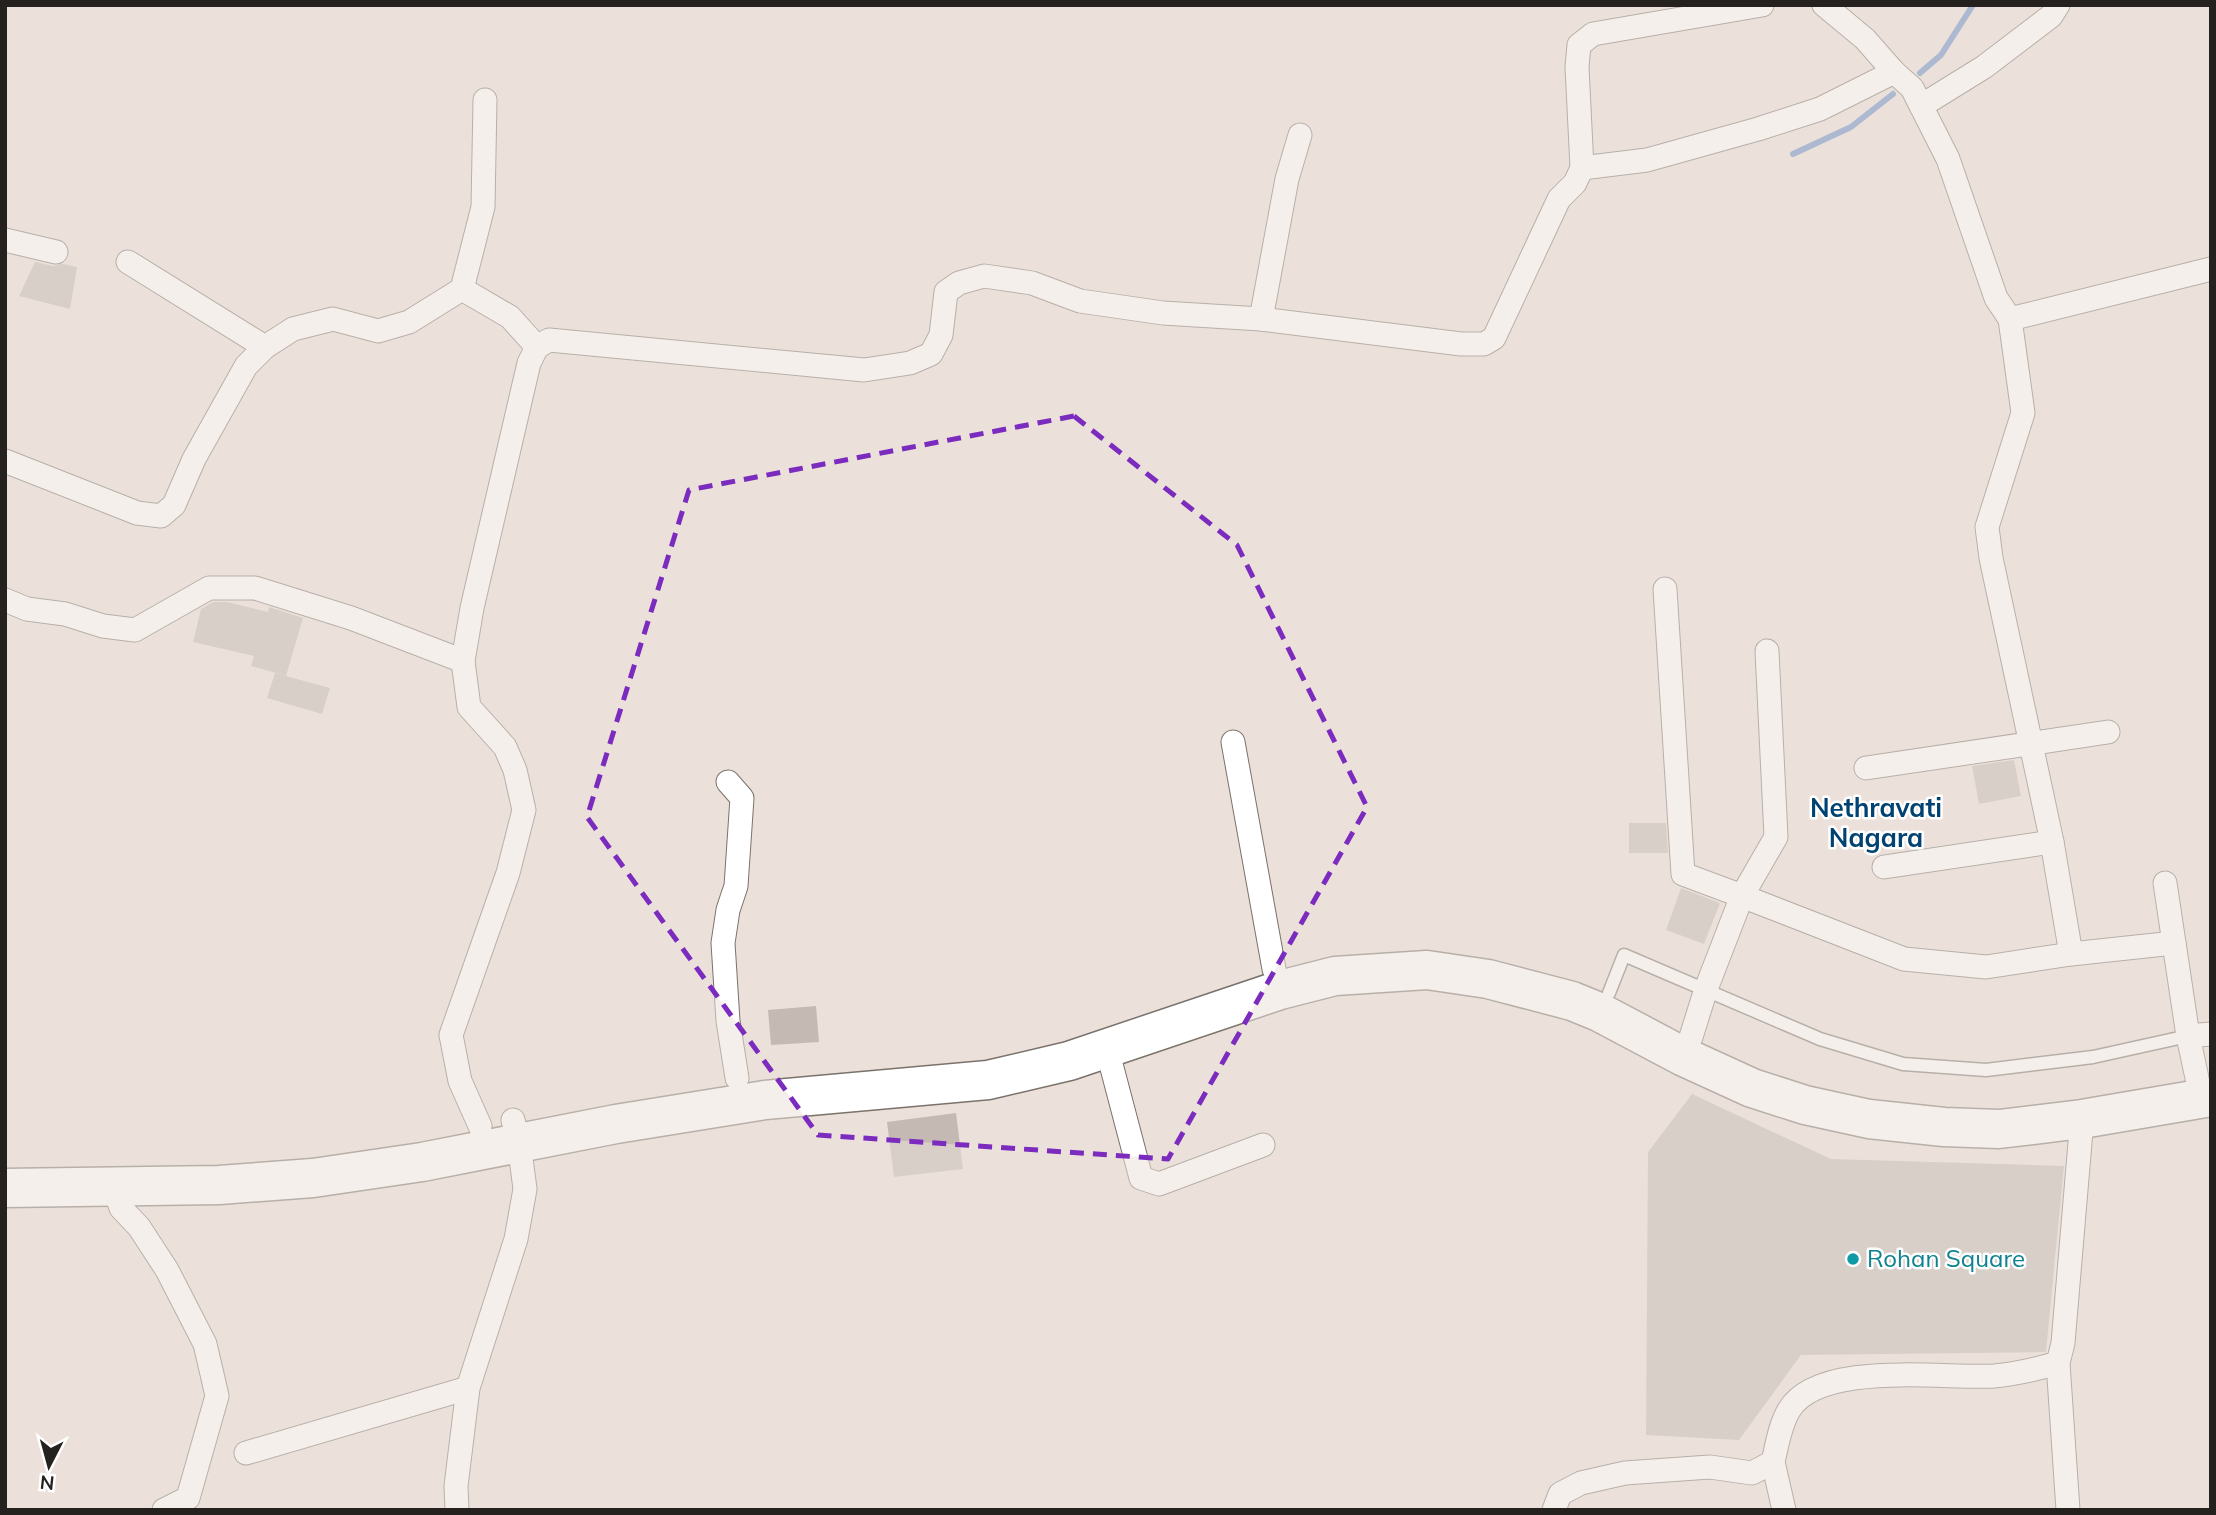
<svg xmlns="http://www.w3.org/2000/svg" width="2216" height="1515" viewBox="0 0 2216 1515" font-family="Mulish,sans-serif">
	<style>
		.lines { fill: none; stroke-linecap: round; stroke-linejoin: round }
		.stream { stroke: #6087c6; stroke-width: 6 }
		.building { fill: #c4b9b3 }
		.service-casing { stroke: #7a726b; stroke-width: 15 }
		.minor-casing { stroke: #7a726b; stroke-width: 25 }
		.trunk-casing { stroke: #7a726b; stroke-width: 41 }
		.service { stroke: #fff; stroke-width: 12 }
		.minor { stroke: #fff; stroke-width: 23 }
		.trunk { stroke: #fff; stroke-width: 38 }
		.marked { fill: none; stroke: #7b2cbf; stroke-width: 5; stroke-dasharray: 14 9; stroke-linejoin: round }
		.culture-dot { fill: #0f9aa8; stroke: #fff; stroke-width: 2.5 }
		.labels { text-anchor: middle; stroke-width: 5; stroke-linejoin: round; paint-order: stroke }
		.culture-label { font-size: 24px; fill: #0d838f; stroke: #fff; text-anchor: start }
		.neighbourhood-label { font-size: 26px; font-weight: bold; fill: #004271; stroke: #fff }
	</style>
	<rect width="100%" height="100%" fill="#ebe1da"/>
	<g class="lines">
		<g class="stream">
			<path d="M1920,73L1941,55L1973,5"/>
			<path d="M1793,154L1851,127L1893,94"/>
		</g>
	</g>
	<g class="building">
		<path d="M35,262L53,266L63,264L77,267L70,309L19,296Z"/>
		<path d="M213,602H227L268,612L269,607L303,618L286,676L251,666L254,656L193,642L201,609Z"/>
		<path d="M275,673L330,688L322,714L267,698Z"/>
		<path d="M2014,760L2021,796L1979,804L1972,766Z"/>
		<path d="M1629,823H1666L1668,853H1629Z"/>
		<path d="M1681,888L1720,903L1704,944L1666,930Z"/>
		<path d="M816,1006L819,1042L771,1045L768,1010Z"/>
		<path d="M1692,1094L1831,1159L2064,1166L2046,1352L1801,1355L1739,1440L1646,1435L1648,1152Z"/>
		<path d="M956,1113L963,1169L894,1177L887,1122Z"/>
	</g>
	<g class="lines">
		<g class="service-casing">
			<path id="service" d="M1609,993L1624,955L1820,1039L1903,1064L1986,1070L2093,1057L2188,1036"/>
		</g>
		<g class="minor-casing">
			<g id="minor">
				<path d="M1824,5L1865,39L1894,72L1912,88L1948,159L1996,298L2010,319L2211,269"/>
				<path d="M1921,106L1984,67L2051,16L2058,5"/>
				<path d="M1582,168L1647,160L1758,129L1820,109L1894,72"/>
				<path d="M5,240L56,252"/>
				<path d="M128,262L265,347L293,329L333,319L378,331L409,322L462,289L483,207L485,100"/>
				<path d="M462,289L510,317L537,347"/>
				<path d="M1261,319L1287,179L1300,135"/>
				<path d="M2010,319L2023,413L1987,527L1991,558L2052,842L2071,954"/>
				<path d="M5,461L137,513L161,516L174,505L194,459L246,366L265,347"/>
				<path d="M1665,589L1683,874L1742,896L1776,837L1767,651"/>
				<path d="M5,600L27,609L65,614L103,626L135,630L209,588H255L351,618L463,661"/>
				<path d="M1233,742L1274,969"/>
				<path d="M1866,768L2108,732"/>
				<path d="M728,782L742,798L736,886L728,910L723,943L728,1021L737,1078"/>
				<path d="M1884,867L2052,842"/>
				<path d="M2165,883L2188,1036"/>
				<path d="M1691,1037L1706,989L1742,896L1904,959L1986,967L2071,954L2174,943"/>
				<path d="M1107,1049L1141,1178L1159,1184L1263,1145"/>
				<path d="M2197,1078L2188,1036L2211,1034"/>
				<path d="M480,1126L460,1081L451,1035L508,873L524,810L515,770L505,747L469,707L463,661L472,608L529,363L537,347L549,340L864,370L910,363L931,354L941,335L946,292L959,283L984,276L1032,283L1080,301L1163,313L1261,319L1461,344H1484L1494,338L1559,199L1575,183L1582,168L1577,67L1579,45L1593,34L1762,5"/>
				<path d="M114,1187L121,1208L139,1227L167,1270L205,1344L212,1374L217,1396L188,1498L164,1510"/>
				<path d="M2058,1363L2068,1510"/>
				<path d="M246,1453L468,1388"/>
				<path d="M1773,1462L1784,1510"/>
				<path d="M457,1510L456,1486L468,1388L516,1239L525,1189L519,1143L513,1120"/>
				<path d="M1554,1510L1560,1494L1581,1483L1625,1473L1710,1467L1752,1473L1773,1462C1777,1445 1780,1425 1789,1410C1819,1360 1943,1379 1994,1376C2016,1374 2037,1369 2058,1363L2063,1343L2082,1119"/>
			</g>
		</g>
		<g class="trunk-casing">
			<path id="trunk" d="M5,1188L219,1185L313,1178L422,1162L616,1124L765,1100L988,1080L1069,1061L1280,990L1335,976L1427,970L1488,979L1572,1001L1599,1012L1682,1056L1752,1088L1805,1105L1869,1119L1944,1127L1999,1129L2082,1119L2211,1097"/>
		</g>
		<use href="#service" class="service"/>
		<use href="#minor" class="minor"/>
		<use href="#trunk" class="trunk"/>
	</g>
	<path d="M0 0H2216V1515H0ZM1074,416L1237,545L1367,807L1168,1159L818,1135L587,817L689,490Z" fill="#ebe1da" fill-opacity=".55" fill-rule="evenodd"/>
	<path class="marked" d="M1074,416L1237,545L1367,807L1168,1159L818,1135L587,817L689,490Z"/>
	<circle class="culture-dot" cx="1853" cy="1259" r="7"/>
	<g class="labels">
		<g class="culture-label">
			<text x="1867" y="1267">Rohan Square</text>
		</g>
		<g class="neighbourhood-label">
			<text x="1876" y="817">Nethravati<tspan x="1876" dy="30">Nagara</tspan></text>
		</g>
	</g>
	<rect width="2216" height="1515" fill="none" stroke="#24211e" stroke-width="14"/>
	<g transform="translate(49 1466) rotate(186)" stroke="#ffffff" stroke-width="5" paint-order="stroke">
	<path d="M0-5L12 26L0 18L-12 26Z" fill="#24211e"/>
	<text y="-10" font-size="19" font-weight="bold" text-anchor="middle" fill="#24211e">N</text>
	</g>
</svg>
